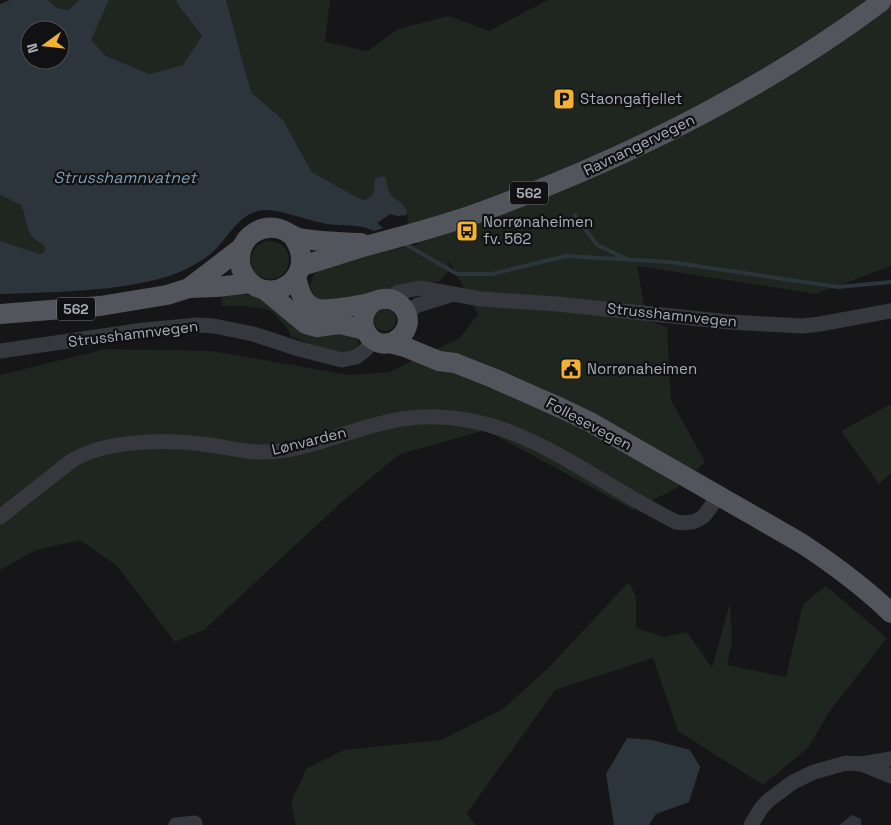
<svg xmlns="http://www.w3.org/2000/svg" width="891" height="825" viewBox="0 0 891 825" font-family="'Space Grotesk',sans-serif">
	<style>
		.green { fill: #1e261f }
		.water { fill: #2c353c; fill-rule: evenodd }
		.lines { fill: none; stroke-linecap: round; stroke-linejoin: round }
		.stream { stroke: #2c353c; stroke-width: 4 }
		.minor { stroke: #37383d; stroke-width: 15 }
		.major { stroke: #53555c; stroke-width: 20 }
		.labels { text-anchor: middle; stroke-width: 4.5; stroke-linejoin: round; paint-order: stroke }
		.shield { fill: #111113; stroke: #7b7e86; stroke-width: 1 }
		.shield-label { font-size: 14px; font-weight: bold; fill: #a8adb8 }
		.poi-label { font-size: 15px; fill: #a8adb8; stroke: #111113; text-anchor: start }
		.street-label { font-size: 15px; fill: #a8adb8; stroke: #111113 }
		.water-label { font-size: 16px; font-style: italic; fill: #7f9bb3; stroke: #111113 }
	</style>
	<rect width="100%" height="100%" fill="#161618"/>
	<g class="green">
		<path d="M48,0H79L68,10L57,8Z"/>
		<path d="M109,0H177L176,2L202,36L183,65L151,74L106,56L90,40Z"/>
		<path d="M226,0H330L325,42L368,51L398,29L449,16L489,31L548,0H891V266L816,294L637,266L647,321L667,327L671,400L705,462L677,488L633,510L486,430L400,454L345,499L204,630L175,642L117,566L80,540L36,550L0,570V375L106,349L212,351L349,375L389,372L460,338L478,314L449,261L448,272L440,281L433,283H412L326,303L315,297L310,287L314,274L319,269L352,258L420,244L407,241C407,230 410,214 403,206C396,198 391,199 387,189L373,195L365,200L358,198L312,172L283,120L251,92Z"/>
		<path d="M0,195L21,205C28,221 25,235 44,245L45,248L43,253L40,254L0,241Z"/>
		<circle cx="270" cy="260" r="19"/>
		<path d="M240,294L251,295L358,337C358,338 358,344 358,345C350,363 303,342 291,336L288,329L270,310L246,306H222L221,295Z"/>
		<circle cx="385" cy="320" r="11"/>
		<path d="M891,404V473L879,484L841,431Z"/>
		<path d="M629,582L636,597V628L664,637L687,632L712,668L730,603L732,642L727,665L786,677L803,604L826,586L887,638L829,712L808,748L763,785L678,731L653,658L555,690L467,813L475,825H296L291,802L307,768L344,750L441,740L503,709L548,668Z"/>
	</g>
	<g class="water">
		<path d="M10,0H48L57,8L68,10L79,0H109L91,40L106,56L150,74L183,65L202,36L176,2L177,0H226L251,92L283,120L312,172L358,198L365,200L373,195L375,179L382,176L386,178C389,204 398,194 407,211L406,215L397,216L390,214L377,223L383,228L374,231C360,223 339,227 323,223C305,220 281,209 264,210C240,212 230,235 215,250C201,263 184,271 166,277C113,292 54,292 0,294V241L40,254L43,253L45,248L44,245C23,234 29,223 21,205L0,195V4ZM30,30H60V60H30Z"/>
		<path d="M627,738L652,740L690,750L700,767L689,802L656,814L649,825H614L606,774Z"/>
		<path d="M852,815L861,819V825H839Z"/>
	</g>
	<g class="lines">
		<g class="stream">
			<path d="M575,215L597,245L627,259"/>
			<path d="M403,243L457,274H492L566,256L670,262L838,287L891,282"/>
		</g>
		<g class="minor">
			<path d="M386,298L399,292L420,288L481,299L557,304L729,322L802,326L820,324L891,311"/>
			<path d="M406,312L418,305L450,295"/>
			<path d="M0,351L144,330L198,325L214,326L253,334L299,349L342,360L356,357L363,352L374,341"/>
			<path d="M0,517L70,462C103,439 170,439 210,445C226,447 242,452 259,452C308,453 354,426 402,419C487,406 551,450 620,491C638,502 657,512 676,522C701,526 707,514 718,495"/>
			<path d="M862,764L891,776"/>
			<path d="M176,825L195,823"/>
			<path d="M751,825L762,807L769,800L793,782L814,772L846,763L861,764L891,759"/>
		</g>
		<g class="major">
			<path d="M293,237C321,276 269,311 245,276C240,269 239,260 241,251C245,234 263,224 280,229C290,232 292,238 304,239C323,242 342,242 361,243"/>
			<path d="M301,266C326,259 351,250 377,243C411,234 445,225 478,213C621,161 759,93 881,2"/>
			<path d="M296,277C299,289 302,303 315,308C324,312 362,305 372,302C376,301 379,299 383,299C396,297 408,308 408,322C407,328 404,334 399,338C377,357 348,324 373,302"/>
			<path d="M189,288L217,287L251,283"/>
			<path d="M265,290L306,324L317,327L340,324L365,330"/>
			<path d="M0,314L100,306L167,295L189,288L241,248"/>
			<path d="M389,343L405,347L439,361L455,363L493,378L563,409L590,422L801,543C833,564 863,586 891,613"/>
		</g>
	</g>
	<defs>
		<g id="parking-square" transform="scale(1.125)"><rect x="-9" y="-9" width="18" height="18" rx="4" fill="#f2b134" stroke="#111113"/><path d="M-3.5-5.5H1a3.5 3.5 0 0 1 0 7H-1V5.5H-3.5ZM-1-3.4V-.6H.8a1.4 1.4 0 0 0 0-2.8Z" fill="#111"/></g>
		<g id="bus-square" transform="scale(1.125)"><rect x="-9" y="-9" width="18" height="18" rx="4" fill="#f2b134" stroke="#111113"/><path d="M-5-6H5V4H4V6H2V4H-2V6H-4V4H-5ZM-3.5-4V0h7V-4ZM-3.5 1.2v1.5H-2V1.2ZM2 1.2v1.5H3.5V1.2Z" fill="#111"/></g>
		<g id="civic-square" transform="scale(1.125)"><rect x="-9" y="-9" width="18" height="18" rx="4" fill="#f2b134" stroke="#111113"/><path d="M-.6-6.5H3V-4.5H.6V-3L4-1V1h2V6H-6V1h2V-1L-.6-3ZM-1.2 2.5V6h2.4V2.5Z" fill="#111"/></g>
	</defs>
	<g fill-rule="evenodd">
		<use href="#parking-square" x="564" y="99"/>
		<use href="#bus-square" x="467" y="231"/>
		<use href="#civic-square" x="571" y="369"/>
	</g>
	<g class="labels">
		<g class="shield">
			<rect x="510" y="181.5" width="38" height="23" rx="4"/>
			<rect x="57" y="297.5" width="38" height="23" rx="4"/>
		</g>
		<g class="shield-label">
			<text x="529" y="198">562</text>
			<text x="76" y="314">562</text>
		</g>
		<g class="poi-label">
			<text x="580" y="104">Staongafjellet</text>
			<text x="483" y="227">Norrønaheimen<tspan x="483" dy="17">fv. 562</tspan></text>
			<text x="587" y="374">Norrønaheimen</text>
		</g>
		<g class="street-label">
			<text transform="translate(639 145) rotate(-26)" y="5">Ravnangervegen</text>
			<text transform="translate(672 315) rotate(6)" y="5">Strusshamnvegen</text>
			<text transform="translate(133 334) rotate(-7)" y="5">Strusshamnvegen</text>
			<text transform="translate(589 424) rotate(28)" y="5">Follesevegen</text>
			<text transform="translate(309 441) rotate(-14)" y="5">Lønvarden</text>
		</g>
		<g class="water-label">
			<text x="125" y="183">Strusshamnvatnet</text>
		</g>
	</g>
	<g transform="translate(45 45) rotate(255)"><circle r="24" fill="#111113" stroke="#4d4f55"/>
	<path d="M0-4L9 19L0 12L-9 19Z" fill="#f2b134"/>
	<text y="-8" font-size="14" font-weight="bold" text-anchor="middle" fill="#a8adb8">N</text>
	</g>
</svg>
